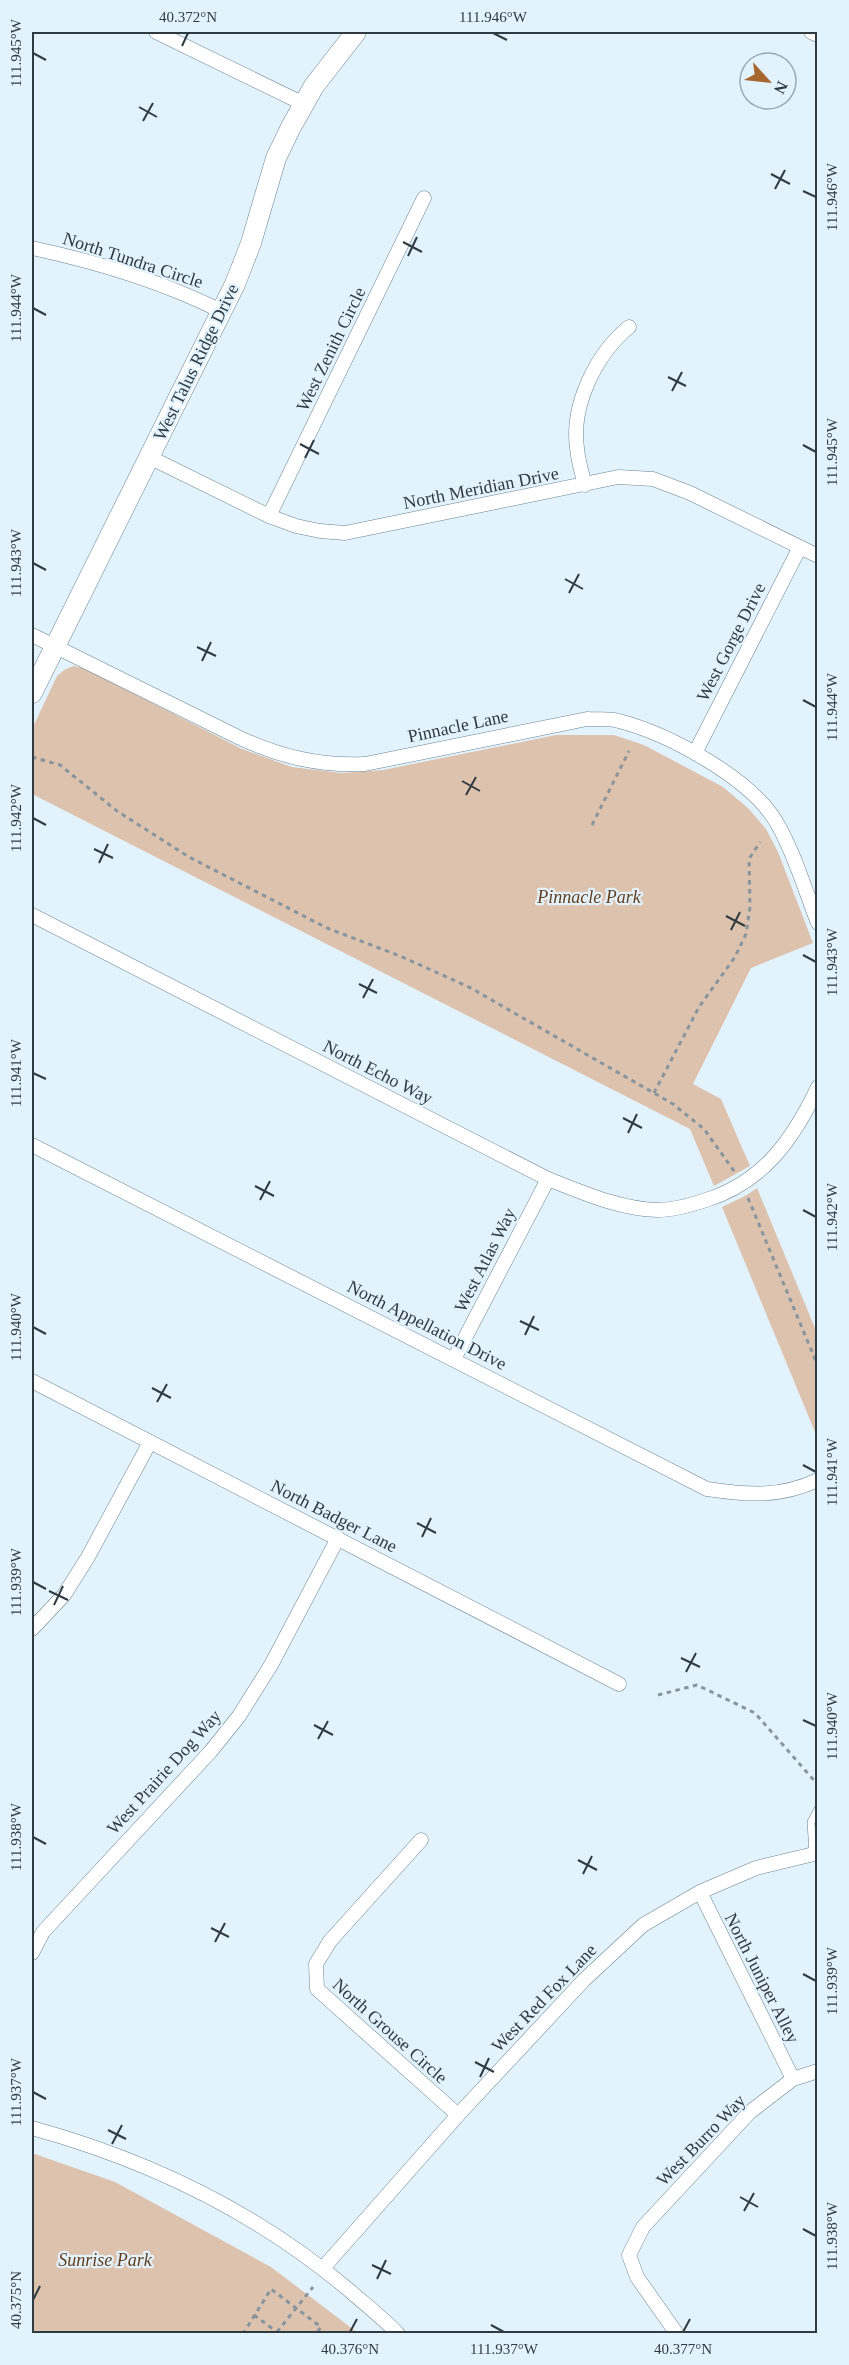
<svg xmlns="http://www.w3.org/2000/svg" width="849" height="2365" viewBox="0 0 849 2365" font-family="'Times New Roman',serif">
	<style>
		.green { fill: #ddc2ae }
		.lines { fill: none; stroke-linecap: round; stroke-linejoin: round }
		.lane-casing { stroke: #6b8492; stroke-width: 8 }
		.street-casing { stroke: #6b8492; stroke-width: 15 }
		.secondary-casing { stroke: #6b8492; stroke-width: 21 }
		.path { stroke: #88959d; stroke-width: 3; stroke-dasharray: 4.5 4.5; stroke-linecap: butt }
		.lane { stroke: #fff; stroke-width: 7 }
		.street { stroke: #fff; stroke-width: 14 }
		.secondary { stroke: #fff; stroke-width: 20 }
		.ticks { fill: none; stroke: #303b41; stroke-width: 2 }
		.labels { text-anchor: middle; stroke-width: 4.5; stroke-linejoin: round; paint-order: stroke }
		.street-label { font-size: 18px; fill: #303b41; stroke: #e3f3fd }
		.park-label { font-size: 18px; font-style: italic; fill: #643d1c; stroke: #e3f3fd }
		.neatline { fill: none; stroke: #303b41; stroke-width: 2 }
		.ticks-label { font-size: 15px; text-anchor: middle; fill: #303b41 }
	</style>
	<rect width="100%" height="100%" fill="#e3f3fd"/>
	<g class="green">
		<path d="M73,666L84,668L242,749L292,767L342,773L383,770L556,735H614L644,745L723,787L748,808L766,829L778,852L813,943L751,968L693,1084L721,1099L750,1166L714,1186L690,1129L32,794V729L57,676L64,670Z"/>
		<path d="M757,1188L817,1333V1437L722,1207L747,1195Z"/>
		<path d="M32,2153L115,2182L271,2267L358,2333H32Z"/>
	</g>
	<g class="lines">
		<g class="lane-casing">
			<path id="lane" d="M813,1853L811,1822L818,1809"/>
		</g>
		<g class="street-casing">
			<g id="street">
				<path d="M156,32L304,104"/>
				<path d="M811,32L818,35"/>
				<path d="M32,248C97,262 161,281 221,311"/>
				<path d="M149,457L269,516L296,526L320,531L345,533L618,477L653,479L690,493L818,556"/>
				<path d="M585,485C582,473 578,461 577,448C571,405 596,354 629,327"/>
				<path d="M269,516L424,198"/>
				<path d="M32,635L240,738C281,757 320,766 365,764L587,719C597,720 610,718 619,721C669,734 753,779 778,825C795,855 805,890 818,923"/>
				<path d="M695,753L800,547"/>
				<path d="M32,915L548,1179C582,1192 619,1209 657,1210C673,1210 691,1205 706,1200C763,1182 793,1140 818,1087"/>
				<path d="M32,1145L707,1489C748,1495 779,1498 818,1480"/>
				<path d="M454,1359L548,1179"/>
				<path d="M32,1381L619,1684"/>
				<path d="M32,1629L64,1595L88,1557L150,1442"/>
				<path d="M421,1840L330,1941L316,1964L317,1989L458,2115"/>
				<path d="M700,1892L793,2079"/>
				<path d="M32,1953L43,1932L211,1751L239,1716L271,1665L338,1538"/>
				<path d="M32,2128C148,2160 258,2213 350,2291C366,2305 383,2318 398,2334"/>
				<path d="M323,2268L458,2115L584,1980L643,1925L700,1892L756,1868L818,1853"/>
				<path d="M677,2334L637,2277L629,2255L643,2227L750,2112L793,2079L818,2071"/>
			</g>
		</g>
		<g class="secondary-casing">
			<path id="secondary" d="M32,693L235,284L251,243L276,158L291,127L314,86L356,32"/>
		</g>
		<g class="path">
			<path d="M32,757L60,765L117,811L189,857L327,928L400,956L469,987L673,1104L704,1129L734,1171"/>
			<path d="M592,825L629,751"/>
			<path d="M654,1093L699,1007L735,957L746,934L750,907L749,859L760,842"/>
			<path d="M748,1198L815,1359L818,1374"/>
			<path d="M658,1695L697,1685L755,1713L818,1785"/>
			<path d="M254,2315L277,2332"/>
			<path d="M277,2332L313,2287"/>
			<path d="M243,2334L271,2289L321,2327L316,2334"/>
		</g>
		<use href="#lane" class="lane"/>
		<use href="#street" class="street"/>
		<use href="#secondary" class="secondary"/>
	</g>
	<path class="ticks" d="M493,33L507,40M182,46L188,33M33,53L46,60M139,107L157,117M143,121L153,103M771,174L790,184M775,189L785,170M803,191L816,197M403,242L422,252M408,256L417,237M33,308L46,315M668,377L686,386M672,391L682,372M300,444L319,454M803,445L816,452M305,458L314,440M33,563L46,570M565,579L583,589M569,593L579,574M197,647L216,656M202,661L211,642M803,700L816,707M462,781L480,791M466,795L476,777M33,818L46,825M94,849L113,858M99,863L108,844M726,916L745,926M731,930L740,912M803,955L816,962M359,984L377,993M363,998L373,979M33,1073L46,1079M623,1118L642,1128M628,1133L637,1114M255,1186L274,1196M260,1200L270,1181M803,1210L816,1217M520,1321L539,1330M33,1327L46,1334M525,1335L534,1316M152,1388L171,1398M157,1402L167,1384M803,1465L816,1472M417,1523L436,1533M422,1537L431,1518M33,1582L46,1589M49,1591L68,1600M54,1605L63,1586M681,1658L700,1667M686,1672L696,1653M803,1720L816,1726M314,1725L333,1735M318,1739L328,1721M33,1837L46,1844M578,1860L597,1870M583,1874L592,1856M211,1928L229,1937M215,1942L225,1923M803,1974L816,1981M475,2062L494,2072M480,2077L489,2058M33,2092L46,2099M108,2130L126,2139M112,2144L122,2125M740,2197L758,2207M744,2211L754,2193M803,2229L816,2236M372,2265L391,2274M377,2279L386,2260M33,2300L40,2286M491,2325L504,2332M350,2332L357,2319M683,2332L690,2319"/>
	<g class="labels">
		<g class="street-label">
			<text transform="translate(133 260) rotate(18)" y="6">North Tundra Circle</text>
			<text transform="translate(331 349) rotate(-64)" y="6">West Zenith Circle</text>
			<text transform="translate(196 362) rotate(-64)" y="6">West Talus Ridge Drive</text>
			<text transform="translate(481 488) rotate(-11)" y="6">North Meridian Drive</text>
			<text transform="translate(731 642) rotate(-63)" y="6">West Gorge Drive</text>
			<text transform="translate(458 726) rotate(-12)" y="6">Pinnacle Lane</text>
			<text transform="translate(378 1072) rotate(27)" y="6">North Echo Way</text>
			<text transform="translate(485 1260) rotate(-63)" y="6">West Atlas Way</text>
			<text transform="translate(427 1325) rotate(27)" y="6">North Appellation Drive</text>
			<text transform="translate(334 1516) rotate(27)" y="6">North Badger Lane</text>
			<text transform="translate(164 1772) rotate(-48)" y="6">West Prairie Dog Way</text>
			<text transform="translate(762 1978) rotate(63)" y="6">North Juniper Alley</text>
			<text transform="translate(544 1998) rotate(-46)" y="6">West Red Fox Lane</text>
			<text transform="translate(390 2031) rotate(42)" y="6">North Grouse Circle</text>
			<text transform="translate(701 2140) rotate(-46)" y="6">West Burro Way</text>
		</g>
		<g class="park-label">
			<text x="589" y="903">Pinnacle Park</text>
			<text x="105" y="2266">Sunrise Park</text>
		</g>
	</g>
	<rect width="849" height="2365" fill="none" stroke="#e3f3fd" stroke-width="66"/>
	<g transform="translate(768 81) rotate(117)"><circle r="28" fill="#e3f3fd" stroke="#9ba9b2" stroke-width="1.5"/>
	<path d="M0-4.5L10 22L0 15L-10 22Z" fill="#a7672f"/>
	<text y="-9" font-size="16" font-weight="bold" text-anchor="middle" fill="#303b41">N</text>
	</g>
	<rect x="33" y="33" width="783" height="2299" class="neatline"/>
	<g class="ticks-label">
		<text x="188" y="22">40.372°N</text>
		<text x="493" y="22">111.946°W</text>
		<text transform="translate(16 53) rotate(-90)" y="5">111.945°W</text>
		<text transform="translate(832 197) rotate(-90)" y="5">111.946°W</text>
		<text transform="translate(16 308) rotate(-90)" y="5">111.944°W</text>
		<text transform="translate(832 452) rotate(-90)" y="5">111.945°W</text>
		<text transform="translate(16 563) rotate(-90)" y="5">111.943°W</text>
		<text transform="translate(832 707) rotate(-90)" y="5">111.944°W</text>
		<text transform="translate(16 818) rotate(-90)" y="5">111.942°W</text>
		<text transform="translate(832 962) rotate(-90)" y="5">111.943°W</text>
		<text transform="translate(16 1073) rotate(-90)" y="5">111.941°W</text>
		<text transform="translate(832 1217) rotate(-90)" y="5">111.942°W</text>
		<text transform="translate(16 1327) rotate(-90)" y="5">111.940°W</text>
		<text transform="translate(832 1472) rotate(-90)" y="5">111.941°W</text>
		<text transform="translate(16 1582) rotate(-90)" y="5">111.939°W</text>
		<text transform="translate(832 1726) rotate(-90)" y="5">111.940°W</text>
		<text transform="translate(16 1837) rotate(-90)" y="5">111.938°W</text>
		<text transform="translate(832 1981) rotate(-90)" y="5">111.939°W</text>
		<text transform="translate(16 2092) rotate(-90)" y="5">111.937°W</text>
		<text transform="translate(832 2236) rotate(-90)" y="5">111.938°W</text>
		<text transform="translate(16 2300) rotate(-90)" y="5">40.375°N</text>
		<text x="350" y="2354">40.376°N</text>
		<text x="504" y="2354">111.937°W</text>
		<text x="683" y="2354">40.377°N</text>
	</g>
</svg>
